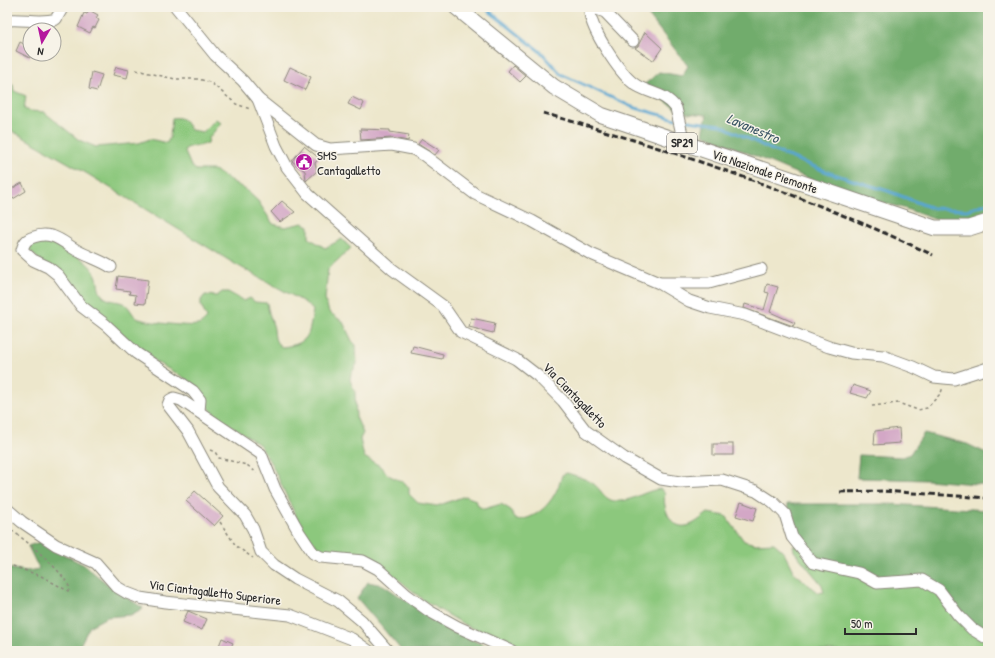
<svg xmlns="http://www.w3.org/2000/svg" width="995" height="658" viewBox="0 0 995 658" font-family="'Patrick Hand',sans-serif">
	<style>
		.green { fill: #8cc87d; stroke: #5c7a54 }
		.forest { fill: #71ac6c; stroke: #4e6c4c }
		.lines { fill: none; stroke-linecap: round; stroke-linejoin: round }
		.stream { stroke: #58a6d1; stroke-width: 3 }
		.building { fill: #d3a7c6 }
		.minor-casing { stroke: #8c897c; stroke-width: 13 }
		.major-casing { stroke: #8c897c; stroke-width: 17 }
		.path { stroke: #8c897c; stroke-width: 1.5; stroke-dasharray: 3 3; stroke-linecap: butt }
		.minor { stroke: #fff; stroke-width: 11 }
		.major { stroke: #fff; stroke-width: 15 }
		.rail { stroke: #2b2b2b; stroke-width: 3; stroke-dasharray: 6 3; stroke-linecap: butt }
		.labels { text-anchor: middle; stroke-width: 3; stroke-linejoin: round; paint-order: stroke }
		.shield { fill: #f7f3e8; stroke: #686764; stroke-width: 1 }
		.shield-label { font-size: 12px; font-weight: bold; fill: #2b2b2b }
		.poi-label { font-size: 13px; fill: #2b2b2b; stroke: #f7f3e8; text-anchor: start }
		.street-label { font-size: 13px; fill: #2b2b2b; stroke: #f7f3e8 }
		.water-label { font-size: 14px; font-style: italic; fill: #3b5665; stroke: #f7f3e8 }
	</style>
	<rect width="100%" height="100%" fill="#f7f3e8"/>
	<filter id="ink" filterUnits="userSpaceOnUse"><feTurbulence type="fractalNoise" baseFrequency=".025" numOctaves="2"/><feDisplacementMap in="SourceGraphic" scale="8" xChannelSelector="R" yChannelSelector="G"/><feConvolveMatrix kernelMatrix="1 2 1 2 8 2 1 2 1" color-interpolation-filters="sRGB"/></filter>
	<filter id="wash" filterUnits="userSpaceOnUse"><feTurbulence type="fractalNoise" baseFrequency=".012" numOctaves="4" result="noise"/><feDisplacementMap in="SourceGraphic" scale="16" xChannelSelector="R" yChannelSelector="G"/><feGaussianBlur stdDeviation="0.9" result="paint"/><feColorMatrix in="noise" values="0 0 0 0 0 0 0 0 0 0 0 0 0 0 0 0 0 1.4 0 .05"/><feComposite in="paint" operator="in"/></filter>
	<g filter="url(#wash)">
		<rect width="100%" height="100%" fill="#ede7cc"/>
		<path class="green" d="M7,81L13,85L14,91L26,96L24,109L30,111L44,112L79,140L96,147L139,143L150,139L167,143L170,137L172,118C183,116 185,121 191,130L203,132L216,119L221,123L209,138L208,143C200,147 191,144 184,150L191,166L196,170H214L246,190L258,201L273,224L285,227L303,223L309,226V238L325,248L342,239L351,248L328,269L325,299L329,312L343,322L352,341L356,345L357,364L351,374L350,380L355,392L356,417L363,433L360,439L364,457L380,466L388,475L405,483L409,488V494L418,503L437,506L465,496L476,500L478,506L484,509L501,504L511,510L516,520C541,519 557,497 562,475L567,473C576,476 588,479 595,485C602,491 604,499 614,501C631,503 647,489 661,489L665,494C662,506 670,529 686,526C694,525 702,517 708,513L726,516L744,541L756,544L774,543L783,551L794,573L818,593L824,592L822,585L794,551L793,545L919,575L988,634V651H521L500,637L469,627L426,602L381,565L362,554L324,550L318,547L301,527L273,467L260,445L214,414L207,405V398L183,377L156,362L86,306L28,249L31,243L37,240C56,242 87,257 96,275C99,281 97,289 102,295C108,302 117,300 125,304C130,307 132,315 137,318C144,322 189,327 198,325C202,324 204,321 207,318L201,306V300L205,295L217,296L222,292H228L244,301L250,298L255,302L267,303C268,310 270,317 273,325C276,334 272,341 282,347C310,344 309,335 313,310L304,302L235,264L86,173L7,128Z"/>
		<g class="forest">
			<path d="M644,7H988V213L957,221L934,219L903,208L836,190L705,135L703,134L707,115L680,112L644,85L659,72L682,76L688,66L648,15Z"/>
			<path d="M924,433L967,444L988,454V485L927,480L857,478L859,455L903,457L910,454Z"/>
			<path d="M787,504H890L988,510V634L970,621L937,584L876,578L815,560L798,536Z"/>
			<path d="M40,542L84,565L111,587L143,608L131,615L107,617L90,626L79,647L80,651H7V568L27,571L39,569L28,546Z"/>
			<path d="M368,582L383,585L452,631L498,651H402L357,598Z"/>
		</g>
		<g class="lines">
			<g class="stream">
				<path d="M484,7L542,53L561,74L632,107L676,119"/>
				<path d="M681,120L720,125L770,149L830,173L888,191L932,208L967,210L988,203"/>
			</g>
		</g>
		<g id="blocks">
			<g class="building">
				<path d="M89,10L98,15L96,18L99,20L95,28L93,27L90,33L78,27L84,13L87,14Z"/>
				<path d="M645,32L662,48L653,61L635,48L638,46Z"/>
				<path d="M20,42L30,47V58L16,51Z"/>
				<path d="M513,65L526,76L520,82L508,71Z"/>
				<path d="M116,67L129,70L127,78L113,75Z"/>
				<path d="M290,67L311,77L305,90L284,80Z"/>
				<path d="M92,72L102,75L97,91L89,89Z"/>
				<path d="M352,97L364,103L361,110L348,104Z"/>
				<path d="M360,129L390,130V132L409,135L408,141L392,138L361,140Z"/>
				<path d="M422,139L439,150L435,155L418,144Z"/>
				<path d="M304,146L319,158L315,163L317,171L306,181L305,171L292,161Z"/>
				<path d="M22,183L26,191L13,199L8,191Z"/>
				<path d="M282,201L295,212L280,222L271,212Z"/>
				<path d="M118,276L148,280L145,304L135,303L136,295L129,294L130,291L116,289Z"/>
				<path d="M767,284L778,287L770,312L795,323L793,326L744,308L745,304L764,310L769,293L765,292Z"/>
				<path d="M471,318L495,323L493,333L469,327Z"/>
				<path d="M413,346L443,354L442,359L411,353Z"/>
				<path d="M853,385L871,391L867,398L850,393Z"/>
				<path d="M899,428L900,443L874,445L875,431Z"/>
				<rect x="713" y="444" width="20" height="11"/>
				<path d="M195,491L223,516L214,526L186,501Z"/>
				<path d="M741,502L757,508L753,521L736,516Z"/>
				<path d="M188,611L207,619L202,630L183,622Z"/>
				<path d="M222,638L233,643L229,651H217Z"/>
			</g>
		</g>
	</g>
	<g filter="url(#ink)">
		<use href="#blocks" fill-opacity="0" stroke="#8c897c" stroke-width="1"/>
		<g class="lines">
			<g class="minor-casing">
				<g id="minor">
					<path d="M176,7L215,55L243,81L258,99L316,145L330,149L392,145L413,149L425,156L475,194L532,221L591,254L659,283L689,301L710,308L745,315L829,347L851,353L883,356L913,367L934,377L954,379L988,368"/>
					<path d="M7,20C24,18 39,24 56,19L63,7"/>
					<path d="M633,41L605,12L594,8L590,13C592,31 619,72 633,83C647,94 665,92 676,108L684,143"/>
					<path d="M258,99L276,146L287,167L308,194L392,269L443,306L461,332L516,359L538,376L563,401L586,431L624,458L661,479L680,482L722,480L756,491L773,502L785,514L792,537L813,563L859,573L877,583L922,580L939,590L958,615L972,629L988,639"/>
					<path d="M111,267C102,261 92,258 82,253C66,246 54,229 34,237C26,239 24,243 22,250L33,260L48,267L58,275L81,306L106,325L136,353L193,391L200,400L199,411"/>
					<path d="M660,283H709L761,269"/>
					<path d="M7,509L22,522L56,545L96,563L117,587L127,593L140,598L165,602L290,615L352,639L369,651"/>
					<path d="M388,651L362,621L338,601L295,579L274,565L261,552L253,529L245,515L218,487L188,431L168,405L170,400L174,398L181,400L261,454L275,489L299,532L313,553L321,557L363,561L378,569L407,595L429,611L458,627L512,651"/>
				</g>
			</g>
			<g class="major-casing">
				<path id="major" d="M456,7L554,87L601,115L935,228H969L988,222"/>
			</g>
			<g class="path">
				<path d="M136,70L175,79H198L210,82L236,104L250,109"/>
				<path d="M872,406L898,403L918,410L927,408L941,393L943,387"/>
				<path d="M210,450L215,452L219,458L247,465L257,473"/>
				<path d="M220,522L236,546L253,558"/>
				<path d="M7,527C22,537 65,572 70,589L68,591L41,576L7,564"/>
			</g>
			<use href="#minor" class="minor"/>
			<use href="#major" class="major"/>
			<g class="rail">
				<path d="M543,113C676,151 808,196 933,255"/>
				<path d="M840,492L883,491L988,498"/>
			</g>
		</g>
	</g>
	<defs>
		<g id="civic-disc" transform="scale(0.9)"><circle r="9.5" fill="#b5179e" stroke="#f7f3e8"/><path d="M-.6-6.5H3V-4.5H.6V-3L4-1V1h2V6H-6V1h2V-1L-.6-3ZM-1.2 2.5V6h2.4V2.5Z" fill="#fff"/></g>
	</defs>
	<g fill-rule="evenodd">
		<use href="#civic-disc" x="304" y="162"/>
	</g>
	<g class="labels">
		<rect class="shield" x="667" y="133" width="30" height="20" rx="3"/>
		<g class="shield-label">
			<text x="682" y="147">SP29</text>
		</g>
		<g class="poi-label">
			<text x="317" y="160">SMS<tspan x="317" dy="15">Cantagalletto</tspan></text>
		</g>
		<g class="street-label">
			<text transform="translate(765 171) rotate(19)" y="5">Via Nazionale Piemonte</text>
			<text transform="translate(575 395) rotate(46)" y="5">Via Ciantagalletto</text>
			<text transform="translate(215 592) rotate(7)" y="5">Via Ciantagalletto Superiore</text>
		</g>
		<g class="water-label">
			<text transform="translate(753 128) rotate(23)" y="5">Lavanestro</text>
		</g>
	</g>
	<rect width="995" height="658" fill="none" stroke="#f7f3e8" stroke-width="24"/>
	<g transform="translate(42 42) rotate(189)"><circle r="19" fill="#f7f3e8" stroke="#a5a39c"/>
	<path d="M0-3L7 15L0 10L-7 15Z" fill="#b5179e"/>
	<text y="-6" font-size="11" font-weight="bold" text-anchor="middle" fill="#2b2b2b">N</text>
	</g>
	<path d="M845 628v6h71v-6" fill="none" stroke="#2b2b2b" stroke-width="2"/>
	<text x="851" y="628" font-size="12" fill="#2b2b2b" stroke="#f7f3e8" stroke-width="3" paint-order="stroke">50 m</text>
</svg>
